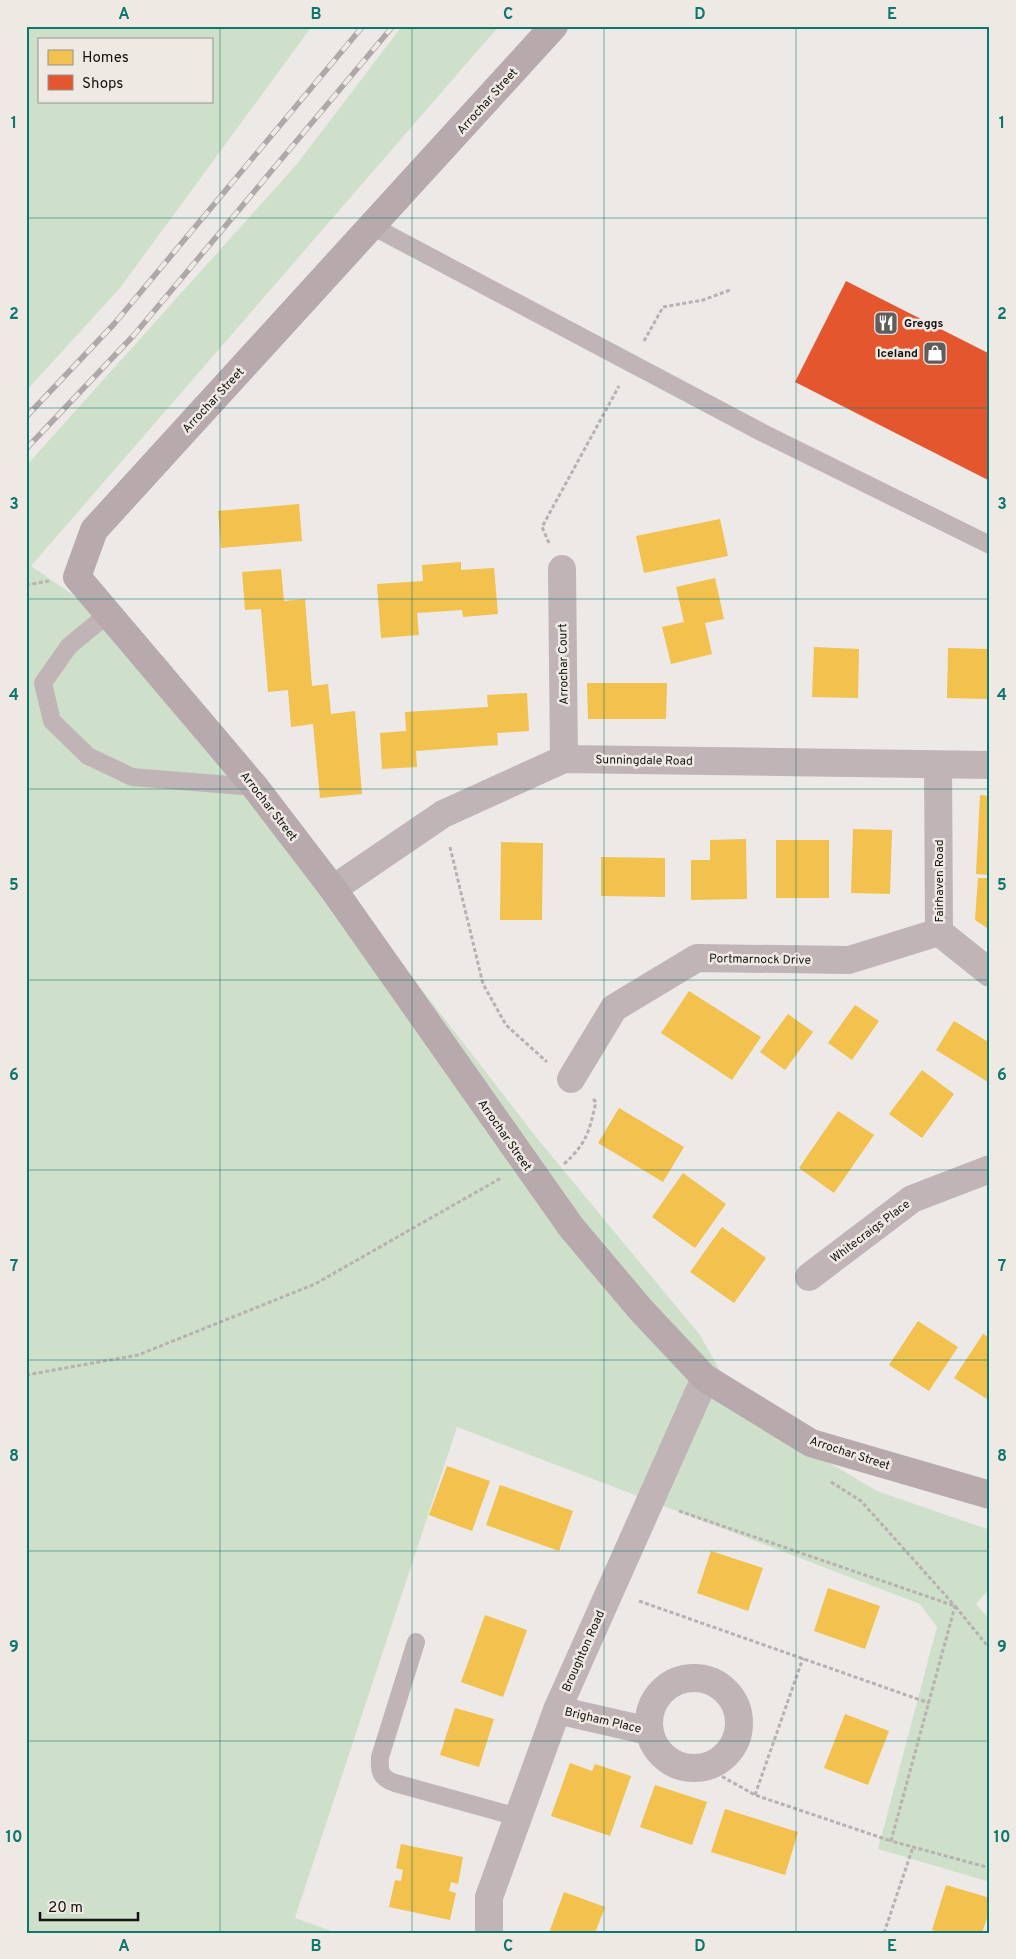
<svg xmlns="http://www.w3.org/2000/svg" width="1016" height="1959" viewBox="0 0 1016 1959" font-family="Overpass,sans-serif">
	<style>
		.green { fill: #cee0c9; fill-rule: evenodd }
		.homes { fill: #f2c14e }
		.shops { fill: #e4572e }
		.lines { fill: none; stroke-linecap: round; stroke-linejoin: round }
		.path { stroke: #b9b0b1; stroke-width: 3; stroke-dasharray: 4 2.5; stroke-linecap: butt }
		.lane { stroke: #c0b4b7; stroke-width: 18 }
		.street { stroke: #c0b4b7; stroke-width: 28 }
		.secondary { stroke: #b7a9ac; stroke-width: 28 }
		.rail-casing { stroke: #afa8a8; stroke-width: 5.5 }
		.rail { stroke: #efe9e4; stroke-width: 4; stroke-dasharray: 11; stroke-linecap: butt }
		.grid { fill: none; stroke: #0f766e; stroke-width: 1; stroke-opacity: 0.55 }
		.labels { text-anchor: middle; stroke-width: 5; stroke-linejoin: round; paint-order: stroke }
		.street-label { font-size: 12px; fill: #151311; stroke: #efe9e4 }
		.poi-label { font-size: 12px; font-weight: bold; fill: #151311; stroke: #efe9e4; text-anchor: start }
		.neatline { fill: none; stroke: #0f766e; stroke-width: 2 }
		.grid-label { font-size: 16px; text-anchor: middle; font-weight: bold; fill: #0f766e }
	</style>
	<rect width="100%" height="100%" fill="#ece9e7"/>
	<g class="green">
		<path d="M26,26H312L120,288L26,391ZM39,39H211V101H39Z"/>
		<path d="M402,26H499L31,566L165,658L540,1142L700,1335L743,1412L877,1491L990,1530V1588L976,1604L990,1620V1882L878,1849L937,1627L920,1604L457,1427L295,1918L337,1933H26V466L297,164Z"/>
	</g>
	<g class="homes">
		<path d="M299,504L302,541L221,548L218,511Z"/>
		<path d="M720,519L728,556L644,573L636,536Z"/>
		<path d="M461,562V570L494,568L498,614L463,617L462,610L417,613L419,635L381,638L377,584L423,581L422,565Z"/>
		<path d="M281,569L284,601L305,599L312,686L328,684L331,714L355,711L362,794L320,798L313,724L291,727L288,690L268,692L261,609L245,610L242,572Z"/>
		<path d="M715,578L724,619L705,623L712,654L671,664L662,627L684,622L676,587Z"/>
		<path d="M814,647L859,649L858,698L812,697Z"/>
		<path d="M948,648L990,649V699L947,698Z"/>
		<path d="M587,683H667L666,719H588Z"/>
		<path d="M527,693L529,731L497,733L498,745L416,751L417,767L382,769L380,733L406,731L405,712L488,707L487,695Z"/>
		<path d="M980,795L990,796V875L976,874Z"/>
		<path d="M853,829L892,830L890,894L851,893Z"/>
		<path d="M746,839L747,899L691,900V860H710V840Z"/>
		<rect x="776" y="840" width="53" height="58"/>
		<path d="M501,842L543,843L542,920H500Z"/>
		<path d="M601,857L665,858V897L601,896Z"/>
		<path d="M978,878H990V930L975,920Z"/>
		<path d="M689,991L761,1037L732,1080L661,1033Z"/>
		<path d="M855,1005L879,1021L852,1060L828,1043Z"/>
		<path d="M788,1014L813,1032L785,1070L760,1052Z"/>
		<path d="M954,1021L990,1043V1079L988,1082L936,1050Z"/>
		<path d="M922,1070L954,1094L922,1138L889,1114Z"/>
		<path d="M619,1108L684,1147L663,1182L598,1143Z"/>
		<path d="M838,1111L874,1135L834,1193L799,1168Z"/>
		<path d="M683,1173L726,1204L695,1248L652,1217Z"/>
		<path d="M722,1227L766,1258L734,1303L690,1272Z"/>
		<path d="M918,1321L958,1347L929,1391L889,1365Z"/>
		<path d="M983,1334L990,1338V1401L954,1378Z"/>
		<path d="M447,1466L490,1481L472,1531L429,1515Z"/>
		<path d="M500,1485L573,1511L559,1551L486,1525Z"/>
		<path d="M711,1551L763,1568L748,1611L697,1593Z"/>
		<path d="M828,1588L880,1606L865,1649L814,1631Z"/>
		<path d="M485,1615L527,1630L503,1697L461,1682Z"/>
		<path d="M455,1708L494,1719L479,1767L440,1755Z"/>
		<path d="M845,1714L889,1731L868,1785L824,1768Z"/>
		<path d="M570,1763L592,1771L595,1764L631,1776L610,1836L551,1816Z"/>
		<path d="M655,1785L707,1802L692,1845L640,1827Z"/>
		<path d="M725,1809L798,1832L785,1875L711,1852Z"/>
		<path d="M401,1844L463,1857L458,1884L451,1882L449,1891L456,1893L450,1920L389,1907L395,1880L401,1881L403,1870L396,1868Z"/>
		<path d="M946,1885L990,1898V1909L982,1933H941L932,1930Z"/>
		<path d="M564,1892L605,1907L595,1933H549Z"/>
	</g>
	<path class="shops" d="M846,281L990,354V481L795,382Z"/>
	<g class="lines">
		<g class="path">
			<path d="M644,341L663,307L703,300L730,290"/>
			<path d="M549,543L542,527L619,386"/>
			<path d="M26,585L49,581"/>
			<path d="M450,847L483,984L506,1025L547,1062"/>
			<path d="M564,1164C587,1143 589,1132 596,1102L593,1099"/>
			<path d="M26,1375L138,1355L315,1284L501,1178"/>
			<path d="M831,1482L861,1501L955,1606L891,1841L990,1868"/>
			<path d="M679,1511L955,1606L990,1649"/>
			<path d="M639,1601L929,1703"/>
			<path d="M705,1767L755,1795L891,1841"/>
			<path d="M755,1795L803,1658"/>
			<path d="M884,1933L913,1847"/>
		</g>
		<g class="lane">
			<path d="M372,226L763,433L990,545"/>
			<path d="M108,614L69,646L43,683L52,721L88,756L132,777L255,787"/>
			<path d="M416,1642L380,1757C379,1771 380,1778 395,1783L518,1817"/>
		</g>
		<g class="street">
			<path d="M562,569L564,759"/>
			<path d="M938,765L939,932L990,973"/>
			<path d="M333,889L443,814L564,759L990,765"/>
			<path d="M571,1079L614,1008L697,958L849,960L939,932"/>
			<path d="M809,1277L912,1199L990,1169"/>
			<circle cx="694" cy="1723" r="45"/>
			<path d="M557,1710L649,1731"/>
			<path d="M489,1933V1897L557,1710L705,1378"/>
		</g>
		<path class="secondary" d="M554,26L94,530L77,577L255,787L333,889L571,1227L641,1310L705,1378L811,1443L990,1495"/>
		<g class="rail-casing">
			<g id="rail">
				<path d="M26,417L114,324L363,26"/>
				<path d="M26,449L134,335L393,26"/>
			</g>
		</g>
		<use href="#rail" class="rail"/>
	</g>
	<path class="grid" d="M220,26V1933M412,26V1933M604,26V1933M796,26V1933M26,218H990M26,408H990M26,599H990M26,789H990M26,980H990M26,1170H990M26,1360H990M26,1551H990M26,1741H990"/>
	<defs>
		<g id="restaurant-square" transform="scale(1.25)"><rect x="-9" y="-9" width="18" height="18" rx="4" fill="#605e5c" stroke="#efe9e4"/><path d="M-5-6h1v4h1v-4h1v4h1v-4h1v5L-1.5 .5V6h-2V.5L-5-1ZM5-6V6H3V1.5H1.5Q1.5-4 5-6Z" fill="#fff"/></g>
		<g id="shop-square" transform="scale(1.25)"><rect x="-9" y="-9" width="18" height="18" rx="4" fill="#605e5c" stroke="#efe9e4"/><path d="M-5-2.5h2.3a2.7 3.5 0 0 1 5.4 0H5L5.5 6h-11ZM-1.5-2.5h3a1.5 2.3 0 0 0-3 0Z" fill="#fff"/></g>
	</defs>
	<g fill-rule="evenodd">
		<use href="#restaurant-square" x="886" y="323"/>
		<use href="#shop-square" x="935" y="353"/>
	</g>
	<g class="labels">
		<g class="street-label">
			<text transform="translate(487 101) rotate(-48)" y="4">Arrochar Street</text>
			<text transform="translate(213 400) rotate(-47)" y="4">Arrochar Street</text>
			<text transform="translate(563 664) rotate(-91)" y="4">Arrochar Court</text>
			<text transform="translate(644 760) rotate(1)" y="4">Sunningdale Road</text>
			<text transform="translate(269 806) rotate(52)" y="4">Arrochar Street</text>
			<text transform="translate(939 881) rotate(-90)" y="4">Fairhaven Road</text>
			<text transform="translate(760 959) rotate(1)" y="4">Portmarnock Drive</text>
			<text transform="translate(505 1135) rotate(55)" y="4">Arrochar Street</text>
			<text transform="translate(870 1231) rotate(-37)" y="4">Whitecraigs Place</text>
			<text transform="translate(850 1453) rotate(18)" y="4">Arrochar Street</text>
			<text transform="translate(583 1651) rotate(-66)" y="4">Broughton Road</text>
			<text transform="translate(603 1720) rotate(13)" y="4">Brigham Place</text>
		</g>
		<g class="poi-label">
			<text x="904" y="327">Greggs</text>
			<text x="918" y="357" text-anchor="end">Iceland</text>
		</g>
	</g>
	<rect width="1016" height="1959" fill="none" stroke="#efe9e4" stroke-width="55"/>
	<rect x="38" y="38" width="175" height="65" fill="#efe9e4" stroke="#989390"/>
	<rect x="48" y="50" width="25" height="15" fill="#f2c14e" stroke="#989390"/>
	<text x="82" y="62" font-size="15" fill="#151311">Homes</text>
	<rect x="48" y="75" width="25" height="15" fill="#e4572e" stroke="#989390"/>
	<text x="82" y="88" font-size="15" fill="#151311">Shops</text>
	<path d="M40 1912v8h98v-8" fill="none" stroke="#151311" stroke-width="2.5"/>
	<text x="48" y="1912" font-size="15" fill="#151311" stroke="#efe9e4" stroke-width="4" paint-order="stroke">20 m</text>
	<rect x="28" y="28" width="960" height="1904" class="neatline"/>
	<g class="grid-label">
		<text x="124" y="19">A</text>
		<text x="316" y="19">B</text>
		<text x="508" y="19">C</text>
		<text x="700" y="19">D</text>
		<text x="892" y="19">E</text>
		<text x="14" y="128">1</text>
		<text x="1002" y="128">1</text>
		<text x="14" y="319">2</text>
		<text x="1002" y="319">2</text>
		<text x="14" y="509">3</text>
		<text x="1002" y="509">3</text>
		<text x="14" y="700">4</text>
		<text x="1002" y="700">4</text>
		<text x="14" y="890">5</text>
		<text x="1002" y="890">5</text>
		<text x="14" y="1080">6</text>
		<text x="1002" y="1080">6</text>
		<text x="14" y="1271">7</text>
		<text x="1002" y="1271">7</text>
		<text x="14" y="1461">8</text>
		<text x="1002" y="1461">8</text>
		<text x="14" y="1652">9</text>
		<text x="1002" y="1652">9</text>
		<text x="14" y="1842">10</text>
		<text x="1002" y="1842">10</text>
		<text x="124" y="1951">A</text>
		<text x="316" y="1951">B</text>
		<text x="508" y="1951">C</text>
		<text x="700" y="1951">D</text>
		<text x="892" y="1951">E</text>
	</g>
</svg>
